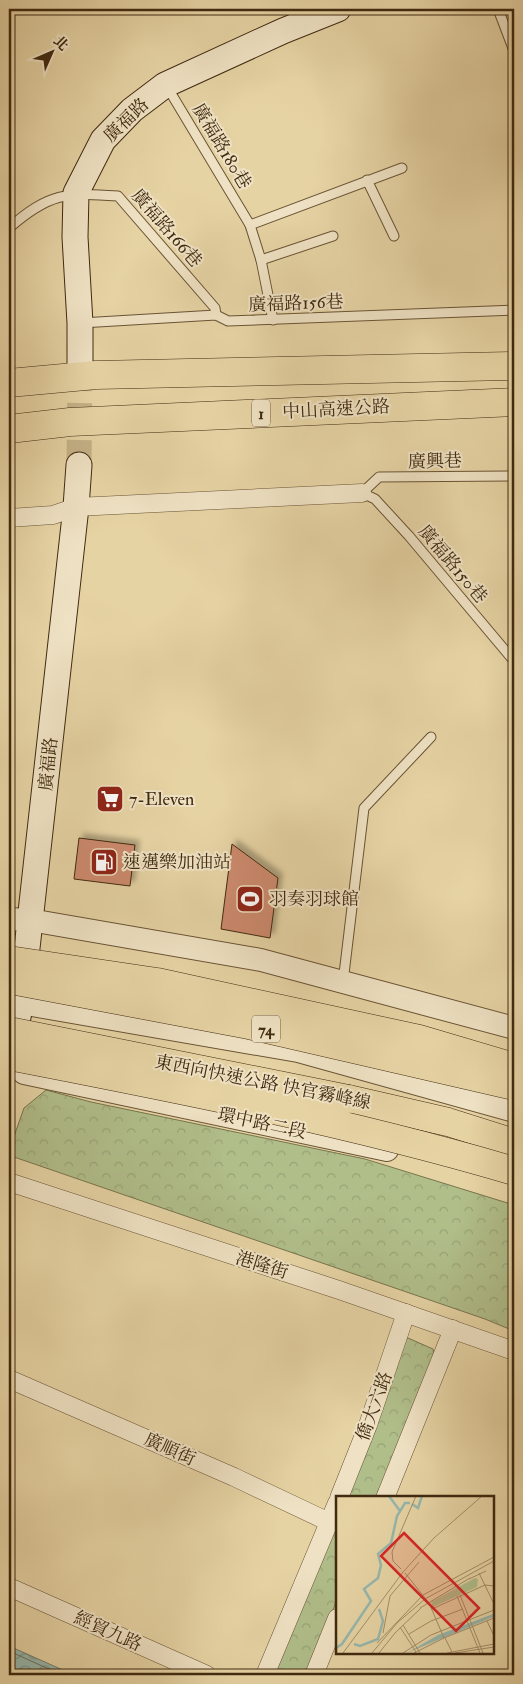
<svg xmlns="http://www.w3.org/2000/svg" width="523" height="1684" viewBox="0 0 523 1684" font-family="'IM FELL Double Pica','Noto Serif TC',serif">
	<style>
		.park { fill: url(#park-crowns); stroke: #78744d }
		.water { fill: url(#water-waves); stroke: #747f6e }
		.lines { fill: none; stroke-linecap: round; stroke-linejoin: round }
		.shore { stroke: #6c705e; stroke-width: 1 }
		.building { fill: #cc8a6e; stroke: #402a10; filter: url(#shadow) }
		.secondary-tunnel { stroke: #c5b186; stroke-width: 25; stroke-dasharray: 25 12; stroke-linecap: butt }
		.service-casing { stroke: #6a5435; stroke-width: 11 }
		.minor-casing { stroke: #6a5435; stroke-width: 19 }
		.tertiary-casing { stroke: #6a5435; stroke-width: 24 }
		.secondary-casing { stroke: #402a10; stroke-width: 27 }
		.trunk-casing { stroke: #402a10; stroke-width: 29 }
		.motorway-casing { stroke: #402a10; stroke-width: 29 }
		.service { stroke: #efe2c4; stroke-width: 9 }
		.minor { stroke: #efe2c4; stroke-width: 18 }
		.tertiary { stroke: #efe2c4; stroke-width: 22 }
		.secondary { stroke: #efe2c4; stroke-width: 25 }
		.trunk { stroke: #e6d3a4; stroke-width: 28 }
		.motorway { stroke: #e6d3a4; stroke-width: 28 }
		.trunk-bridge-casing { stroke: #402a10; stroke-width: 29; stroke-linecap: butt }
		.trunk-bridge { stroke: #e6d3a4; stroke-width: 28 }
		.labels { text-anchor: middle; stroke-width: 4; stroke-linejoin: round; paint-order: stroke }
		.shield { fill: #efe2c4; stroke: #746146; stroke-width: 1 }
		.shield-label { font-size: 16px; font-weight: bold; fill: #402a10 }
		.street-label { font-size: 18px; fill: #402a10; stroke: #efe2c4 }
		.poi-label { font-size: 18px; fill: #402a10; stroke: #efe2c4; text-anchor: start }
		.inset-river { fill: none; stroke: #97b7ac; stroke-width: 2.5 }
		.inset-road { fill: none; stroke: #a48f69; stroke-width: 1 }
		.view { fill: #d62828; fill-opacity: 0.15; stroke: #d62828; stroke-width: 2.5 }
		.inset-edge { fill: none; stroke: #402a10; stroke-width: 2.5 }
	</style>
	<defs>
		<pattern id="park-crowns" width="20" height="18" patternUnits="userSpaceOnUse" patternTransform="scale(1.25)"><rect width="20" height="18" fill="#b0be8a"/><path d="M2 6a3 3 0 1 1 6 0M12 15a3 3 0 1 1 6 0" fill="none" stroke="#98a376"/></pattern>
		<pattern id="water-waves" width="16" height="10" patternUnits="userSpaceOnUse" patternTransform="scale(1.25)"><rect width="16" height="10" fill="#97b7ac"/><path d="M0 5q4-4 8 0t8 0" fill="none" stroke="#7d958b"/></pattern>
		<filter id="shadow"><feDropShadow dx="4.5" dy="-4.5" stdDeviation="2.5" flood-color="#0004"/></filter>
	</defs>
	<rect width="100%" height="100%" fill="#e6d3a4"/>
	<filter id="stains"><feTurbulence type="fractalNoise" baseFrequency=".004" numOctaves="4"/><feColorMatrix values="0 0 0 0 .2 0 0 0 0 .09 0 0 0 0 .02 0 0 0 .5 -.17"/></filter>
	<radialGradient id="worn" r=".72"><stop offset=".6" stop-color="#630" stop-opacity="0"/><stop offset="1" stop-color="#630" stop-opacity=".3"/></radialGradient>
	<g class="park">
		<path d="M46,1090L91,1102L365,1159L514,1205V1331L485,1319L14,1157L12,1142L24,1108Z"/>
		<path d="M408,1338L433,1349L434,1355L377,1498H344L402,1341Z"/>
		<path d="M337,1516V1600L307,1675H273Z"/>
	</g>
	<path class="water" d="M9,1646L74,1675H9Z"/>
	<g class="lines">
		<path class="shore" d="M9,1651L62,1675"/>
	</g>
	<g class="building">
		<path d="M79,838L135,845L130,886L74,879Z"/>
		<path d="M232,844L278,878L270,938L221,929Z"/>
	</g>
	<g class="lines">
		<path class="secondary-tunnel" d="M79,465L80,375"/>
		<g class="service-casing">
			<g id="service">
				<path d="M498,9L514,51"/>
				<path d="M166,85L250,225L261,260L273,320"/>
				<path d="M367,180L394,236"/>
				<path d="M250,225L402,168"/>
				<path d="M9,228C49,193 66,192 118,196L215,308L216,315"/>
				<path d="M261,260L333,236"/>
				<path d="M81,323L216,315L228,321L514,310"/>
				<path d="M514,476L379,477L362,493L375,499L409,536L514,661"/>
				<path d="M343,982L364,808L431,737"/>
			</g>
		</g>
		<g class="minor-casing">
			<g id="minor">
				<path d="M9,518L53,515L76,507L362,493"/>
				<path d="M9,1182L339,1290L514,1351"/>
				<path d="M9,1379L234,1477L329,1522"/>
				<path d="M339,1498L368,1425L406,1313"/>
				<path d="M385,1498L453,1329"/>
				<path d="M9,1587L207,1675"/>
				<path d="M265,1675L337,1503"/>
				<path d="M314,1675L337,1618"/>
			</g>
		</g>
		<g class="tertiary-casing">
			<g id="tertiary">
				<path d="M9,919L30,920L261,960L514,1028"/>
				<path d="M9,1001L298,1051L514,1111"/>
				<path d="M24,1073L387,1150"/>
			</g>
		</g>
		<g class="secondary-casing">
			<g id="secondary">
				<path d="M80,375V323L75,237L76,193L103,140L132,110L165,85L283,31L338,9"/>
				<path d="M11,1052L21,1002L76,507L79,465"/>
			</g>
		</g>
		<g class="trunk-casing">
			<path id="trunk" d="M348,1099L448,1122L514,1143"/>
		</g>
		<g class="motorway-casing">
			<g id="motorway">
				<path d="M9,383L96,375L514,366"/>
				<path d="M9,429L70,422L514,402"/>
			</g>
		</g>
		<use href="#service" class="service"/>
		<use href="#minor" class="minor"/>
		<use href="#tertiary" class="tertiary"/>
		<use href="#secondary" class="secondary"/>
		<use href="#trunk" class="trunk"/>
		<use href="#motorway" class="motorway"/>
		<g class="trunk-bridge-casing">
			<g id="trunk-bridge">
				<path d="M9,960L157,982L419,1039L514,1067"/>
				<path d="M16,981L249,1025L514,1086"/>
				<path d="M9,1031L348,1099"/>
				<path d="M9,1056C179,1089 348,1122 514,1171"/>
			</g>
		</g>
		<use href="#trunk-bridge" class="trunk-bridge"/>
	</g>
	<defs>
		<g id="supermarket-square" transform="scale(1.4375)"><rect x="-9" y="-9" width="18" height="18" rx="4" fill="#8f2418" stroke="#efe2c4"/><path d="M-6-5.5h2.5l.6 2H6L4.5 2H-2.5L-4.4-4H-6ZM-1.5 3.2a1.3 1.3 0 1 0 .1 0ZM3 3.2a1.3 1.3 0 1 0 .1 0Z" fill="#fff"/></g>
		<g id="fuel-square" transform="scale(1.4375)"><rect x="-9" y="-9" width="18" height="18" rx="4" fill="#8f2418" stroke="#efe2c4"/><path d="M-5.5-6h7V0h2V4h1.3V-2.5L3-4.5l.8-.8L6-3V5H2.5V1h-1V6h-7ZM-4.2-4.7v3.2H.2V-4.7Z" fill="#fff"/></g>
		<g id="stadium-square" transform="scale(1.4375)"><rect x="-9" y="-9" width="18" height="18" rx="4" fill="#8f2418" stroke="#efe2c4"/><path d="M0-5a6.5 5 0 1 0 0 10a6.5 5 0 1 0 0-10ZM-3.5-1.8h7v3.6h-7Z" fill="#fff"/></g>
	</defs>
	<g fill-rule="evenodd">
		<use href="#supermarket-square" x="110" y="799"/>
		<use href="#fuel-square" x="104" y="862"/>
		<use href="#stadium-square" x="250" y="899"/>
	</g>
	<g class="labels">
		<g class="shield">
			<rect x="252" y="399.5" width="18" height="27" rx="4"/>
			<rect x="252" y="1015.5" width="28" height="27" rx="4"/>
		</g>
		<g class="shield-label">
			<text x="261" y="419">1</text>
			<text x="266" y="1035">74</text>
		</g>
		<g class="street-label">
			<text transform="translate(126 120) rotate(-44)" y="6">廣福路</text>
			<text transform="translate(222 146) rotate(59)" y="6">廣福路180巷</text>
			<text transform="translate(167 228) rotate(49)" y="6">廣福路166巷</text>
			<text transform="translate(296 303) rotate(-2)" y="6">廣福路156巷</text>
			<text transform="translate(336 409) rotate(-3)" y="6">中山高速公路</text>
			<text transform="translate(435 461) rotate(-1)" y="6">廣興巷</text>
			<text transform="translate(453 564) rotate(50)" y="6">廣福路150巷</text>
			<text transform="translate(48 764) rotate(-84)" y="6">廣福路</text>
			<text transform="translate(263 1082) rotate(11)" y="6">東西向快速公路 快官霧峰線</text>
			<text transform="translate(262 1123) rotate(12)" y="6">環中路二段</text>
			<text transform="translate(262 1265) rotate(17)" y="6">港隆街</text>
			<text transform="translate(374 1406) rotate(-70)" y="6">僑大六路</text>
			<text transform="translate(170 1449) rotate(24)" y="6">廣順街</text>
			<text transform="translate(108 1631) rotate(24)" y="6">經貿九路</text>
		</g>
		<g class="poi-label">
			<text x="129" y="805">7-Eleven</text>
			<text x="123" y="868">速邁樂加油站</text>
			<text x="269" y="905">羽奏羽球館</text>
		</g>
	</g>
	<g transform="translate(336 1496)">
		<rect width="158" height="158" fill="#e6d3a4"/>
		<path d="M139,82L142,83L141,91L97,111L95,106Z" fill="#b0be8a"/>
		<path d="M157,118V121L71,157L102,139Z" fill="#97b7ac"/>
		<path class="inset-river" d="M53,0L64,15M76,8L82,12L86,0M18,148L24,150L42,143L47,125L43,113M0,152L6,148L35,105L28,93L42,82L45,69L42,58L55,47L61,20L69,7H74"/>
		<path class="inset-road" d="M65,73L57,65L56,56L80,0M69,77L93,107L108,142M143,77L158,108M133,83L150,75M124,99L147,157M121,100L144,157M84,112L134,82M96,113L149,89L158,90M151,125L158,140M67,129L84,157M64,131L80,156M47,137L54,100L83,66M73,138L95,125L127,113M108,142L158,122M109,142L116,156M41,147L87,99L158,61M7,157L67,76L98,42L146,0M36,157L61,127L89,103L158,65M43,157L59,137L85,112M67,157L95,139L158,114M78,157L108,142M111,157L158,148M119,157L158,151"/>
		<path class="view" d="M68,37L143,112L120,135L45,60Z"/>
		<rect width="158" height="158" class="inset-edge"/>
	</g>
	<rect width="523" height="1684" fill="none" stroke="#e6d3a4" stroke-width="30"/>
	<rect x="10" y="10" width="503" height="1664" fill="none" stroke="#402a10" stroke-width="2.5"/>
	<rect x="15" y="15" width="493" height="1654" fill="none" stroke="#402a10"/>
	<g transform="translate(52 52) rotate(45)" stroke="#efe2c4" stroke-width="4" paint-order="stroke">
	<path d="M0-4L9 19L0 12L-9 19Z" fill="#402a10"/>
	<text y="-8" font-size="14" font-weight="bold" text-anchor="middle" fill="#402a10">北</text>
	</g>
	<rect width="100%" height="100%" filter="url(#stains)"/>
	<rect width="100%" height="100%" fill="url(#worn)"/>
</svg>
